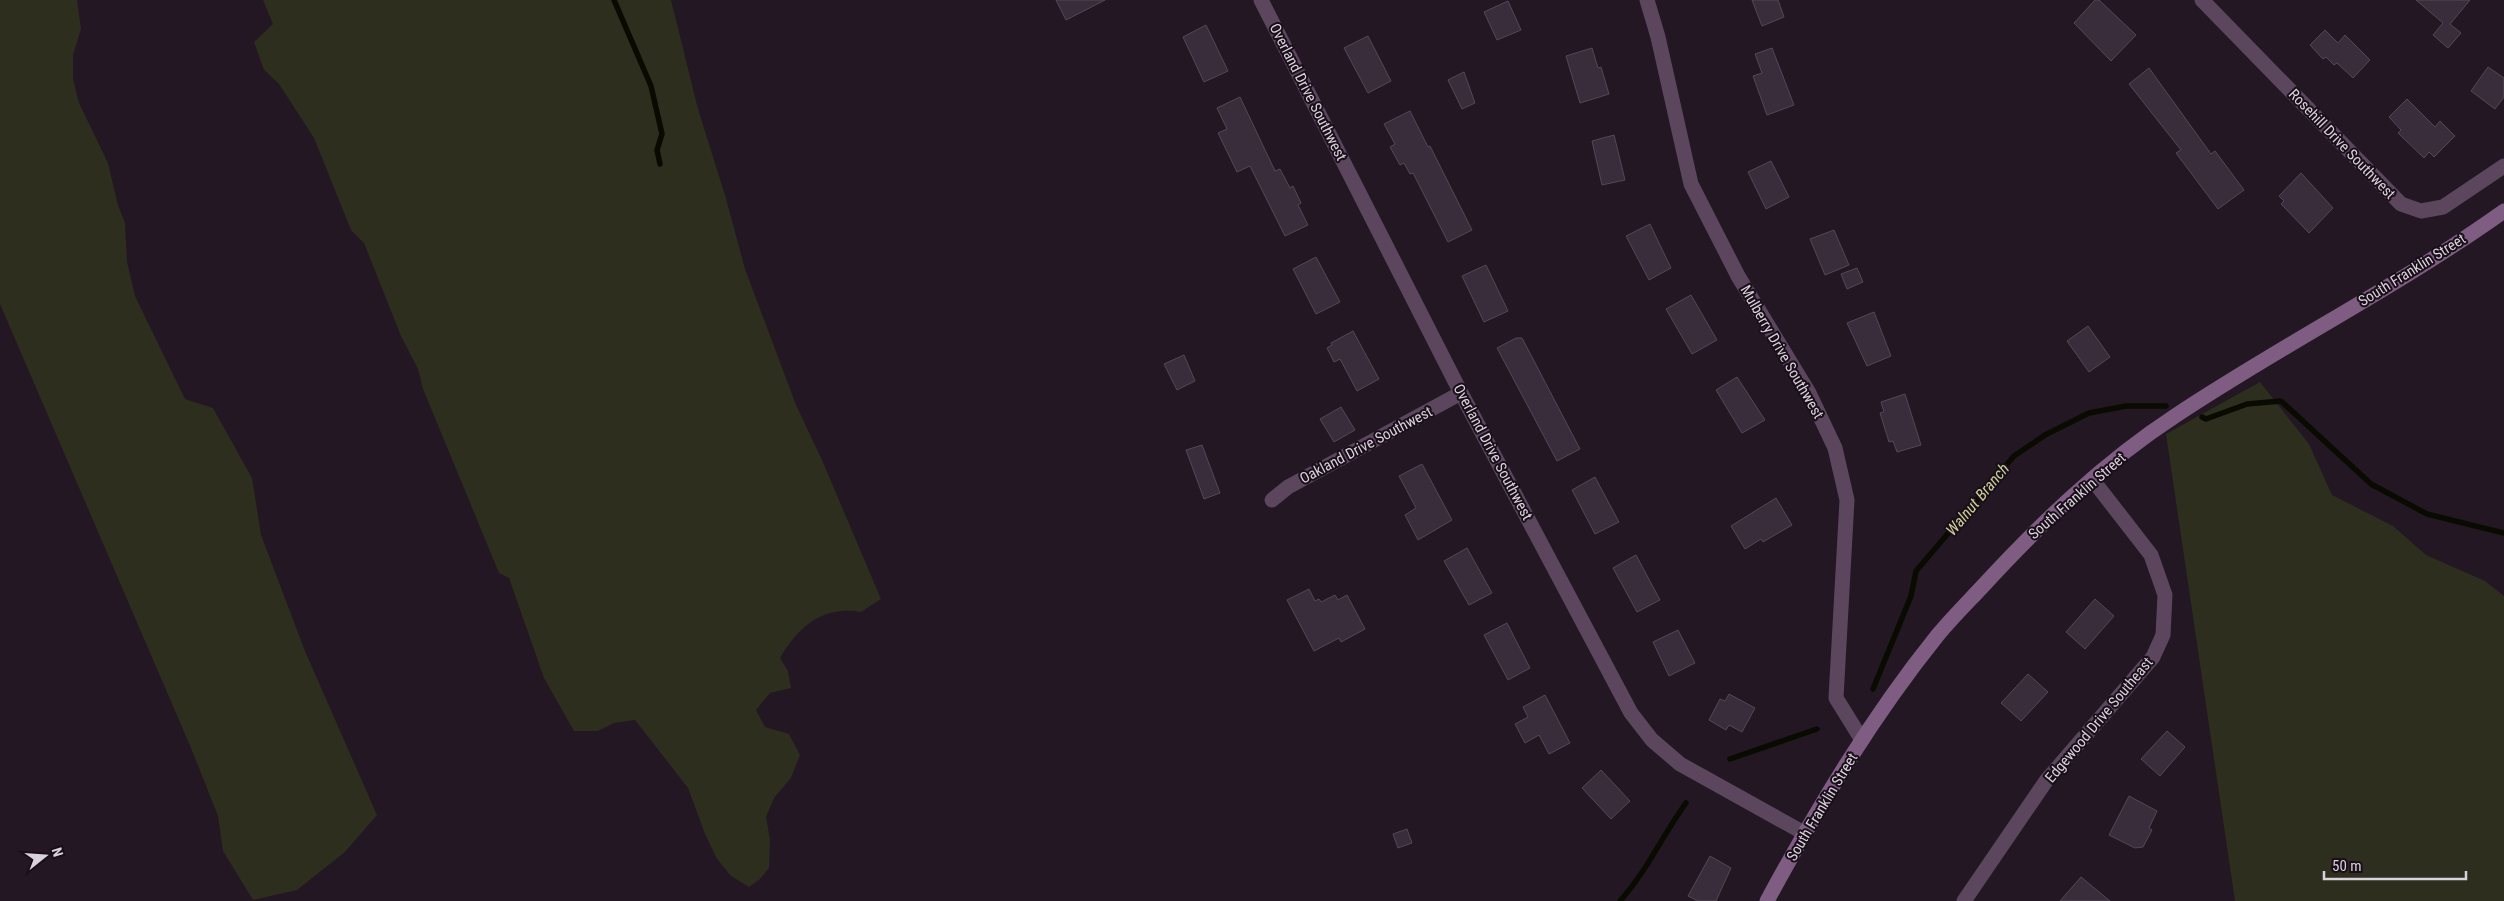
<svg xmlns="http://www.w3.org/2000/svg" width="2504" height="901" viewBox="0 0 2504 901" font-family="'Roboto Condensed',sans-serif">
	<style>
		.green { fill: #2d2e1d }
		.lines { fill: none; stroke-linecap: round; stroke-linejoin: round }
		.stream { stroke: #0a0b00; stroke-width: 5.5 }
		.building { fill: #392d3b; stroke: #554856 }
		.street { stroke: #5b465e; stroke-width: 15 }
		.secondary { stroke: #7f5d83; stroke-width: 15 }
		.labels { text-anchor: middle; stroke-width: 4; stroke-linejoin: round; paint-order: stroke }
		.street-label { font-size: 15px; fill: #d9d2da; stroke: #190e1a }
		.water-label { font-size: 16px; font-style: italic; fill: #c9ce95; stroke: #190e1a }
	</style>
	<rect width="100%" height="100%" fill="#221723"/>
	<g class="green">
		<path d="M0,0H77L81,29L73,55V79L79,103L108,163L118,205L125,223L127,262L135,296L185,399L213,408L252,478L261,535L305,651L377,815L345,852L297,890L253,900L223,851L218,816L191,748L0,304Z"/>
		<path d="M263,0H671L698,109L725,195L745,269L796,405L822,460L881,599L861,612C823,605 798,627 780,658L788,671L791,688L770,693L756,710L765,727L789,734L800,755L791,778L774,798L766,817L770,840L769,868L759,880L749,887L731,876L717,859L705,834L688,788L635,720L614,723L598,731H574L544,678L509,578L499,573L423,389L418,369L401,336L364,243L351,230L314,138L279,84L264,70L254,42L273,24Z"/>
		<path d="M2260,382L2309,444L2332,495L2393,526L2426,555L2485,581L2504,596V901H2235L2166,434Z"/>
	</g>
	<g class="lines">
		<g class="stream">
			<path d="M614,0L651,86L662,134L657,150L660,164"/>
			<path d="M2202,417L2206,419L2247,404L2281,401L2371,484L2427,514L2504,533"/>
			<path d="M1873,689L1911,596L1916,571L2014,456L2045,435L2089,413L2126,406H2166"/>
			<path d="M1730,759L1817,729"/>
			<path d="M1620,901C1647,871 1662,836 1686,803"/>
		</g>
	</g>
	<g class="building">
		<path d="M1056,0H1105L1066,20Z"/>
		<path d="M1752,0H1778L1784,17L1762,26Z"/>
		<path d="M2095,0H2099L2136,35L2111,61L2074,23Z"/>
		<path d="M2416,0H2470L2450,24L2461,33L2448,48L2433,35L2443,23Z"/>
		<path d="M1508,1L1521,30L1497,40L1484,12Z"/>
		<path d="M1206,25L1228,71L1204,82L1183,37Z"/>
		<path d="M2325,30L2338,43L2345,35L2370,60L2353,78L2337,63L2334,65L2326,57L2323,59L2310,45Z"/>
		<path d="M1368,36L1391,81L1368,93L1344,48Z"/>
		<path d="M1592,48L1598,68L1601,67L1609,94L1580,103L1566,56Z"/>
		<path d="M1772,48L1794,105L1767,115L1753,76L1762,73L1755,54Z"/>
		<path d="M2488,67L2504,78V97L2495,109L2471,91Z"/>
		<path d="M2149,68L2211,154L2215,151L2244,190L2218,209L2176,153L2181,150L2129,84Z"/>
		<path d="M1464,72L1475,103L1462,109L1448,80Z"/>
		<path d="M1240,97L1275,171L1280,169L1290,188L1293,186L1301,203L1298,205L1308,225L1285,236L1250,166L1237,172L1218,133L1227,129L1217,108Z"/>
		<path d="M2407,99L2435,127L2440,121L2455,136L2434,157L2429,152L2424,158L2398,133L2401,130L2389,117Z"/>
		<path d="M1410,111L1428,147L1430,146L1472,230L1448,242L1413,173L1410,174L1404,163L1400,165L1390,147L1395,144L1384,124Z"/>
		<path d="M1614,135L1625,180L1602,185L1592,141Z"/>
		<path d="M1771,161L1789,197L1766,209L1748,172Z"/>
		<path d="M2301,173L2333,208L2309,233L2281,204L2284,201L2279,196Z"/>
		<path d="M1650,224L1671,268L1649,280L1626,236Z"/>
		<path d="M1834,230L1849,265L1825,275L1810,239Z"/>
		<path d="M1316,257L1340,302L1316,314L1293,269Z"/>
		<path d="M1486,265L1508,311L1484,322L1462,276Z"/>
		<path d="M1857,268L1863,282L1847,289L1841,274Z"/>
		<path d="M1691,295L1717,340L1692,354L1666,309Z"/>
		<path d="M1874,312L1891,356L1867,366L1847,323Z"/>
		<path d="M2088,326L2110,357L2089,372L2067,341Z"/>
		<path d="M1353,331L1379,379L1357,391L1340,359L1334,362L1327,348L1332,345L1331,343Z"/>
		<path d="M1516,338H1522L1580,449L1557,461L1497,348Z"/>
		<path d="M1184,355L1195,381L1177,390L1164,364Z"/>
		<path d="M1737,377L1765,420L1742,433L1716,390Z"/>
		<path d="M1905,394L1921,445L1897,452L1893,441L1889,442L1880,413L1884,412L1881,402Z"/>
		<path d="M1341,407L1355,430L1334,442L1320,419Z"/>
		<path d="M1202,445L1220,493L1204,499L1186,450Z"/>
		<path d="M1422,464L1452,520L1418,540L1405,515L1416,508L1399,476Z"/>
		<path d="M1595,477L1619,522L1595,534L1572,490Z"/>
		<path d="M1776,498L1792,525L1763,542L1761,539L1745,549L1731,526Z"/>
		<path d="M1467,548L1492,593L1469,605L1444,561Z"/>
		<path d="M1636,555L1660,600L1637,612L1613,568Z"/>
		<path d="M1309,589L1315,601L1319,599L1321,602L1335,595L1338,600L1347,595L1365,629L1341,642L1339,638L1314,651L1287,600Z"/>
		<path d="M2095,599L2114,616L2085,649L2066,632Z"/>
		<path d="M1507,623L1530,668L1508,680L1484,635Z"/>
		<path d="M1678,630L1695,663L1669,676L1653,642Z"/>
		<path d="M2028,674L2048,692L2021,721L2001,703Z"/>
		<path d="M1729,694L1755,708L1742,732L1729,725L1726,730L1709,720L1720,699L1725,701Z"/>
		<path d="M1545,695L1570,743L1549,754L1539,735L1525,743L1515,724L1528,717L1523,707Z"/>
		<path d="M2167,731L2185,747L2160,776L2141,759Z"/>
		<path d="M1601,770L1630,801L1611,819L1582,788Z"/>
		<path d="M2129,796L2157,811L2149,828L2152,830L2143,847L2135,848L2109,835Z"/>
		<path d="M1407,829L1412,843L1398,848L1393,834Z"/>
		<path d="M1710,856L1731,868L1716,901H1698L1688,896Z"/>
		<path d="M2081,877L2110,901H2060Z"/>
	</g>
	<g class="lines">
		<g class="street">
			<path d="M1261,0L1461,393L1631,713L1652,740L1680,764L1804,833"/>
			<path d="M1647,0L1658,37L1691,184L1738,276L1809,393L1835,448L1847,500L1836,698L1862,740"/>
			<path d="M2202,0L2401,204L2421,211L2443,207L2504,166"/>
			<path d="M1272,500L1288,487L1461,393"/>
			<path d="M1964,901L2046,781L2153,657L2163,635L2165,595L2151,555L2092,479"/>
		</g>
		<path class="secondary" d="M1767,901C1817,809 1871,718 1937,636C1951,619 1967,603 1982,587C2040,524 2103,463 2175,416C2283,344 2399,286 2504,211"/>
	</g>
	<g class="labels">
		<g class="street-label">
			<text transform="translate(1308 92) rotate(63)" y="5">Overland Drive Southwest</text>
			<text transform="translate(2342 144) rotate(46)" y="5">Rosehill Drive Southwest</text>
			<text transform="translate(2412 270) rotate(-32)" y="5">South Franklin Street</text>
			<text transform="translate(1782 352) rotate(60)" y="5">Mulberry Drive Southwest</text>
			<text transform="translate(1366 445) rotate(-28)" y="5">Oakland Drive Southwest</text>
			<text transform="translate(1493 452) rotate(62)" y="5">Overland Drive Southwest</text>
			<text transform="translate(2077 496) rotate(-41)" y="5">South Franklin Street</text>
			<text transform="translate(2099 720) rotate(-50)" y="5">Edgewood Drive Southeast</text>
			<text transform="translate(1822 807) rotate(-59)" y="5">South Franklin Street</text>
		</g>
		<g class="water-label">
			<text transform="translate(1977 499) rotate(-50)" y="6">Walnut Branch</text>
		</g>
	</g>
	<g transform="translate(45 856) rotate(73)" stroke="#190e1a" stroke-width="4" paint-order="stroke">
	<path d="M0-4L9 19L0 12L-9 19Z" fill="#d9d2da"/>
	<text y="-8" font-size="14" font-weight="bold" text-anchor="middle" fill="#d9d2da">N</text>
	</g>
	<path d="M2324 871v8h142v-8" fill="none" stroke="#d9d2da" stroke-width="2.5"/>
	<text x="2332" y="871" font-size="15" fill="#d9d2da" stroke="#190e1a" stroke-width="4" paint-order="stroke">50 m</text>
</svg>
